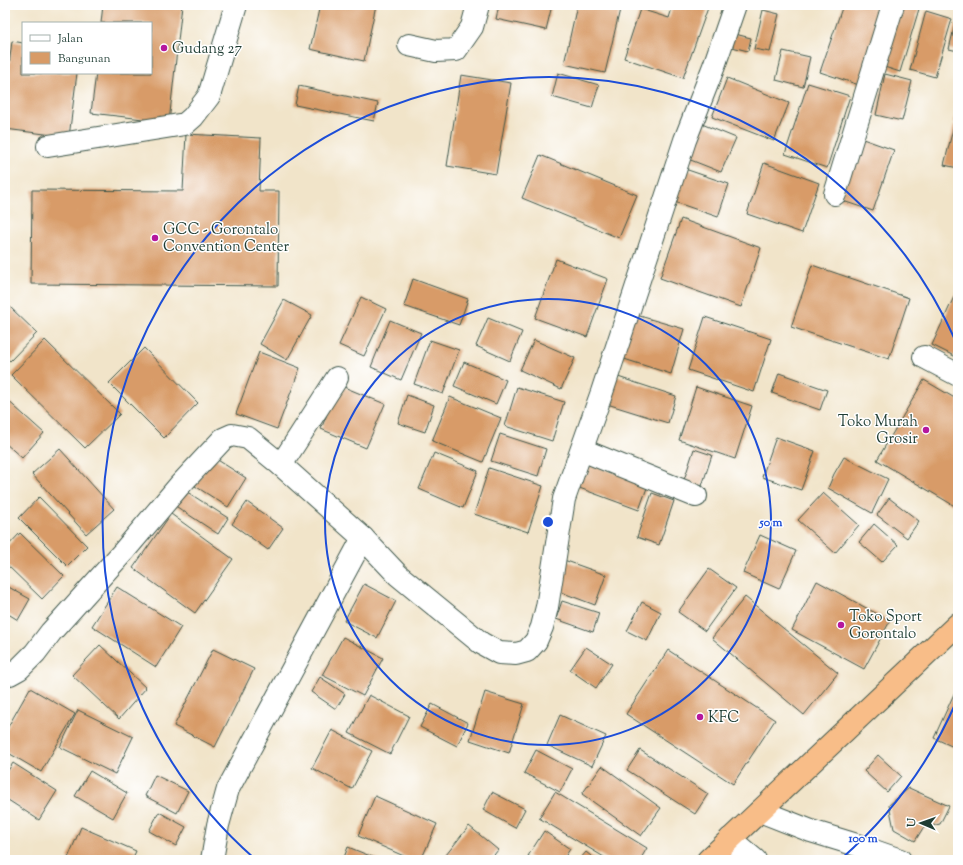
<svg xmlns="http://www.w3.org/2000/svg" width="963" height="865" viewBox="0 0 963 865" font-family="'Sorts Mill Goudy',serif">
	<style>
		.building { fill: #d89b67 }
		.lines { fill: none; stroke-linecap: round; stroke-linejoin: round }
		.minor-casing { stroke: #3e564a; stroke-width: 24 }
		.highway-casing { stroke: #3e564a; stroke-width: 24 }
		.minor { stroke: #fff; stroke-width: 22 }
		.highway { stroke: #f8bd88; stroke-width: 22 }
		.ring { fill: none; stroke: #1d4ed8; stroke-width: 2 }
		.poi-dot { fill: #b5179e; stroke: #fff; stroke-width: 1.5 }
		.labels { text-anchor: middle; stroke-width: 3; stroke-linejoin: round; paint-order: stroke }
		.poi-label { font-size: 15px; fill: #1f3d34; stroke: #fff; text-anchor: start }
		.centre { fill: #1d4ed8; stroke: #fff; stroke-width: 2 }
		.ring-label { font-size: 12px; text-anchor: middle; font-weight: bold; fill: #1d4ed8; stroke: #fff; stroke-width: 3; stroke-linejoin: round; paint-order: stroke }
	</style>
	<rect width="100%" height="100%" fill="#fff"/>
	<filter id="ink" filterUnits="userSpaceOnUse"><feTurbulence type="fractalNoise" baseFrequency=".025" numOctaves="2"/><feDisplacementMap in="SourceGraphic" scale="8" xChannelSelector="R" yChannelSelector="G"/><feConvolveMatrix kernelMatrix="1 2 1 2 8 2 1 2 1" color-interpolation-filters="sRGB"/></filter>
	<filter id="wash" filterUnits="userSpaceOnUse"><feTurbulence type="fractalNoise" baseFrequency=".012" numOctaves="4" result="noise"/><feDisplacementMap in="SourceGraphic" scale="16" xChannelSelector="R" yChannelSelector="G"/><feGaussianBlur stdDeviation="0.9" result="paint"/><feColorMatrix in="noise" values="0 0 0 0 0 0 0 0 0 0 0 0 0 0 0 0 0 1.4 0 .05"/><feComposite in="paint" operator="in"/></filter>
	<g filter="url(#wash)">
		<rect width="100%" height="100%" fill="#f1e4c9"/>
		<g id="blocks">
			<g class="building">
				<path d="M103,5H182L169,122L91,113L96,73H151V23H101Z"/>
				<path d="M320,5H376L364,61L310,49Z"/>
				<path d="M499,5H552L546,30L496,19Z"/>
				<path d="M577,5H621L605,73L564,64Z"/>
				<path d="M673,5H709L683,78L624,58L640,9L669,18Z"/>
				<path d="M843,5H890L862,86L820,72Z"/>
				<path d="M894,5H906L919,9L900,72L875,64Z"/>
				<path d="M763,10L779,14L770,52L754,49Z"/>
				<path d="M926,11L952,19L935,77L910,70Z"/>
				<path d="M955,24L958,25V51L949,49Z"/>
				<path d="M727,32L751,38L748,51L724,45Z"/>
				<path d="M12,41L23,43V73H77L69,137L5,129V99Z"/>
				<path d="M783,51L810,57L803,87L776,80Z"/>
				<path d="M558,73L599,85L592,108L552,97Z"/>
				<path d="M885,74L912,81L902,121L876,115Z"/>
				<path d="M461,75L511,83L496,174L447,166Z"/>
				<path d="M727,78L789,103L774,141L712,117Z"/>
				<path d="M808,83L850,96L827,168L785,154Z"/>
				<path d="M299,86L378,103L374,121L295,105Z"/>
				<path d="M957,109H958V123L954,122Z"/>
				<path d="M697,122L736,138L721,172L683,157Z"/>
				<path d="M954,125L958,126V168L944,165Z"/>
				<path d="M186,134L261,138L259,191H279L278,286L31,284L32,190L183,191Z"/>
				<path d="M860,138L894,150L873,211L840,200Z"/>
				<path d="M540,155L637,195L619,238L522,198Z"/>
				<path d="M764,163L819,183L802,233L747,214Z"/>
				<path d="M679,167L729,184L718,217L669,200Z"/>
				<path d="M681,219L761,248L741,307L660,278Z"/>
				<path d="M556,259L608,279L587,337L535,318Z"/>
				<path d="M812,265L909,298L889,359L791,327Z"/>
				<path d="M413,279L468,299L459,325L404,306Z"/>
				<path d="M958,288V358L932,345Z"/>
				<path d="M361,297L386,309L364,356L339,345Z"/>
				<path d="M284,300L312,315L287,360L260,344Z"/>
				<path d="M10,307L37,333L10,361L5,357V313Z"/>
				<path d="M633,314L684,329L671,374L621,358Z"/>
				<path d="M705,317L771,339L754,392L688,370Z"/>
				<path d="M488,318L522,332L510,361L476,346Z"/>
				<path d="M390,320L421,333L401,380L371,367Z"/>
				<path d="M45,340L120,414L85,448L11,375Z"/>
				<path d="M430,340L459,350L443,394L414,384Z"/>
				<path d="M534,340L575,358L561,389L520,370Z"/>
				<path d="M144,348L198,403L164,438L109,383Z"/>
				<path d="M259,352L300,368L277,429L236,414Z"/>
				<path d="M464,362L506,380L496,404L454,386Z"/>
				<path d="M779,373L827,390L820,410L772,393Z"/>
				<path d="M615,376L676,396L668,423L607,404Z"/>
				<path d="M924,380L958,400V508L877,460Z"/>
				<path d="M339,385L385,404L366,448L321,429Z"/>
				<path d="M517,387L564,402L552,441L505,426Z"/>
				<path d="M696,387L752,406L735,459L679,440Z"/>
				<path d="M407,395L434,405L425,432L398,423Z"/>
				<path d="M450,397L501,418L483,462L432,441Z"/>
				<path d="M5,398L44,433L22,458L5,443Z"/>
				<path d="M500,434L546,449L538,476L491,461Z"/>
				<path d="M776,437L815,451L801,490L762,477Z"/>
				<path d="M60,449L114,509L86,534L32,474Z"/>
				<path d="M694,449L712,455L701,489L683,483Z"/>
				<path d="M434,453L478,471L463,508L419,489Z"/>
				<path d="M213,457L246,478L228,507L195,486Z"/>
				<path d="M844,457L888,479L872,513L828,488L834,474Z"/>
				<path d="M582,461L648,485L639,510L574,486Z"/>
				<path d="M489,468L543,486L528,532L474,514Z"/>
				<path d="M181,488L228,518L218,534L171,503Z"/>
				<path d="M652,493L674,501L659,545L637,537Z"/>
				<path d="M823,493L859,525L835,553L798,520Z"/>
				<path d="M39,497L87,546L67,566L19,518Z"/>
				<path d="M889,498L919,521L907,538L877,515Z"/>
				<path d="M247,502L283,528L268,550L232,524Z"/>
				<path d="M171,514L233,559L195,613L133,568Z"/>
				<path d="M874,524L898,545L882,562L859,542Z"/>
				<path d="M20,533L64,576L42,599L5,563V549Z"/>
				<path d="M760,535L796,551L779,589L743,573Z"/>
				<path d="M561,559L606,575L595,605L550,588Z"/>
				<path d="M709,569L736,588L705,631L678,612Z"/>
				<path d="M817,581L890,621L864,669L792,630Z"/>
				<path d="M364,584L396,601L377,638L344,621Z"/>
				<path d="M5,585L30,599L18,620L5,612Z"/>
				<path d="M117,587L181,627L156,667L92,626Z"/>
				<path d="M745,597L838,673L804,715L712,638Z"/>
				<path d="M562,601L599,613L593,632L556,619Z"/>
				<path d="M642,602L661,612L647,641L627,631Z"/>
				<path d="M343,637L383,658L363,696L322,675Z"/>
				<path d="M100,645L146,688L119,719L72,675Z"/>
				<path d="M586,647L612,664L596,688L570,670Z"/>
				<path d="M213,649L254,669L215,747L174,726Z"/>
				<path d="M668,650L775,720L733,784L626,714Z"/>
				<path d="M320,677L345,694L336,709L311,692Z"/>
				<path d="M958,685V749L934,738Z"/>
				<path d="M30,688L75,714L41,772L5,751V732Z"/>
				<path d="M485,692L524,704L509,753L470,740Z"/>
				<path d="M369,695L409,716L390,754L349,733Z"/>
				<path d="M432,704L468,723L457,746L420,727Z"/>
				<path d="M78,710L133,737L115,774L60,747Z"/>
				<path d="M560,715L606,736L592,766L547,745Z"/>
				<path d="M332,730L372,751L352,789L312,768Z"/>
				<path d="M536,750L572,769L560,792L524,773Z"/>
				<path d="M640,750L708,794L695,814L627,770Z"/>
				<path d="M878,755L901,776L887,792L864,771Z"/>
				<path d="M13,763L57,791L39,820L5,798V775Z"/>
				<path d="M602,766L661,808L641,836L582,794Z"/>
				<path d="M90,771L127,793L113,818L75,796Z"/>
				<path d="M155,775L188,791L177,813L145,796Z"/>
				<path d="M909,788L949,806L940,824L923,828L915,841L894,829L889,805Z"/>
				<path d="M492,792L525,809L515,828L483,810Z"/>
				<path d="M555,792L647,848L640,860H609L539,818Z"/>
				<path d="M375,796L437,824L421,860H413L358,836Z"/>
				<path d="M159,812L186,827L176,846L149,831Z"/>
				<path d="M469,826L498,850L490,860H452L446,855Z"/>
				<path d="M81,827L136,851L132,860H72L68,858Z"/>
				<path d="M544,831L570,849L563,860H535L528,856Z"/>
				<path d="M348,847L380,860H343Z"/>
				<path d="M586,852L596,860H579Z"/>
			</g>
		</g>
	</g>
	<g filter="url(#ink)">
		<use href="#blocks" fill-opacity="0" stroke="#3e564a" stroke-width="1"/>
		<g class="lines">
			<g class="minor-casing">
				<g id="minor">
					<path d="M409,45L436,51L456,50L472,27L478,5"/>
					<path d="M48,146L185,124L193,117L209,96L236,5"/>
					<path d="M835,194L893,5"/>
					<path d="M924,357L958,375"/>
					<path d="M582,450L696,496"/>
					<path d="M281,465L337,378"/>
					<path d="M5,675L10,674L19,669L35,653L51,632L124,551L179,486L223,439L232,435L248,438L281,465L363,538L398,575L481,643L499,653L516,654L527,651L536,641L542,627L547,607L564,499L602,392L685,140L714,66L735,5"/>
					<path d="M760,811L811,831L860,846L900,860"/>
					<path d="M730,839L755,860"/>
					<path d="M212,860L218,825L228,789L363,538"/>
				</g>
			</g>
			<g class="highway-casing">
				<path id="highway" d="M708,860L958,624"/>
			</g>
			<use href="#minor" class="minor"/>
			<use href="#highway" class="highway"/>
		</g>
	</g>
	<g class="ring">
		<circle cx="548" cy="522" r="223"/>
		<path d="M957 700A446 446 0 0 1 841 859M255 859A446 446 0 1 1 957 344"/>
	</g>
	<g class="poi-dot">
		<circle cx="164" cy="48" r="4"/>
		<circle cx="155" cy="238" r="4"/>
		<circle cx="926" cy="430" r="4"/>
		<circle cx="841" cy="625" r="4"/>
		<circle cx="700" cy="717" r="4"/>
	</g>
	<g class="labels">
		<g class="poi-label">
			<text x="172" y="53">Gudang 27</text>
			<text x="163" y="234">GCC - Gorontalo<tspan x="163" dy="17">Convention Center</tspan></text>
			<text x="918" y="426" text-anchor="end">Toko Murah<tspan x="918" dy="17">Grosir</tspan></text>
			<text x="849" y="621">Toko Sport<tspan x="849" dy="17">Gorontalo</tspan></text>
			<text x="708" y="722">KFC</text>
		</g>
	</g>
	<circle cx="548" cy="522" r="6" class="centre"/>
	<g class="ring-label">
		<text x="771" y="526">50 m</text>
		<text x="863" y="842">100 m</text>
	</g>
	<rect width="963" height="865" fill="none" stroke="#fff" stroke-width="20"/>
	<rect x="22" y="22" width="130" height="52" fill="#ffffff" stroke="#a5b1ae"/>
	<rect x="30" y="35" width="20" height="6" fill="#ffffff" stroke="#a5b1ae"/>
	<text x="58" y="42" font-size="12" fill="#1f3d34">Jalan</text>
	<rect x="30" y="52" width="20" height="12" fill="#d89b67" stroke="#a5b1ae"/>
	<text x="58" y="62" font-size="12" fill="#1f3d34">Bangunan</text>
	<g transform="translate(921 823) rotate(272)" stroke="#ffffff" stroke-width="3" paint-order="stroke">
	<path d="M0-3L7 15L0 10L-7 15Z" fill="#1f3d34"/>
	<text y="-6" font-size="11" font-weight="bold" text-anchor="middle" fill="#1f3d34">U</text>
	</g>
</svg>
